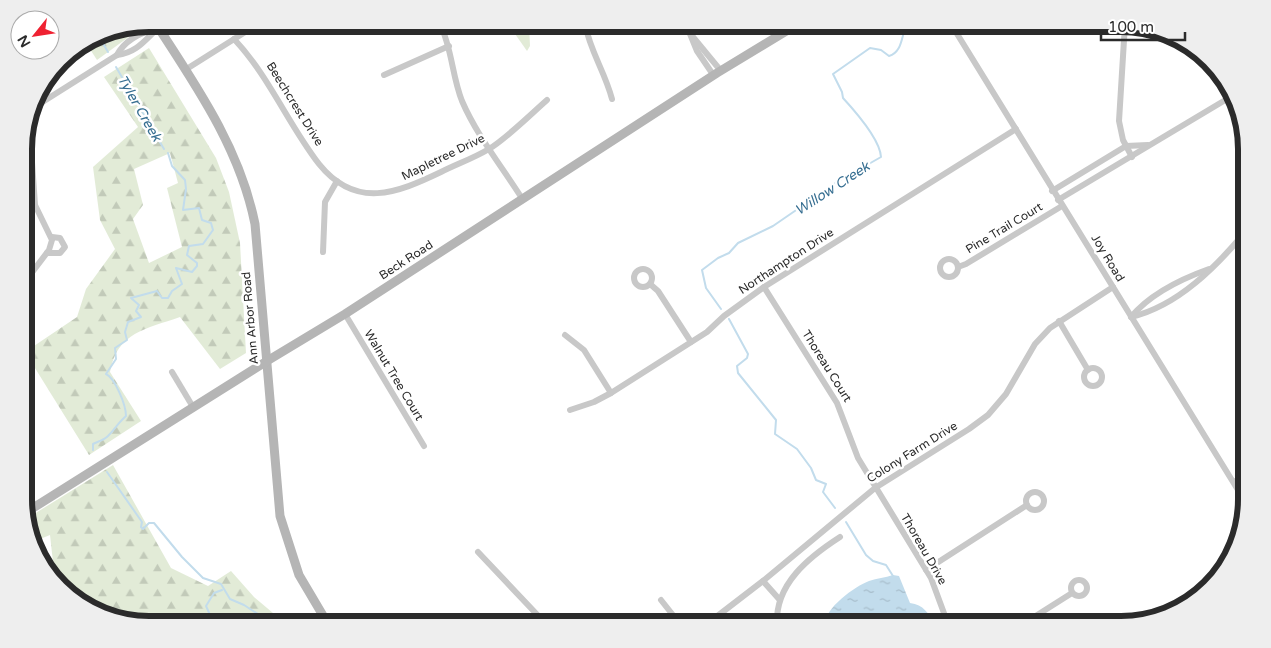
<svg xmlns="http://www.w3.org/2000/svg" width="1271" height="648" viewBox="0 0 1271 648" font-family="'Varela Round',sans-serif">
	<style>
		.forest { fill: url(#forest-firs); fill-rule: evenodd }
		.water { fill: url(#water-ripples) }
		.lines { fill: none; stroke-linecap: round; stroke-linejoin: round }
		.stream { stroke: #c2dcec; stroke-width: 2 }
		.street { stroke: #c8c8c8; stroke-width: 6 }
		.secondary { stroke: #b5b5b5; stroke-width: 9 }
		.labels { text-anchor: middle; stroke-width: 5; stroke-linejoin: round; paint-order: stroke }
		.street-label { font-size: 12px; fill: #2b2b2b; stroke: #fff }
		.water-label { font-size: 14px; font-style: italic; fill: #366e91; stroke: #fff }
		.rim { fill: none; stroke: #2b2b2b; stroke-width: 6 }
	</style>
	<defs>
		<pattern id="forest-firs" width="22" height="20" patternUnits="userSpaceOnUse" patternTransform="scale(1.25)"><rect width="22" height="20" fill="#e2ebd7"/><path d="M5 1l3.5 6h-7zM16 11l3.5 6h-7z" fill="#c2cab9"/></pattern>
		<pattern id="water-ripples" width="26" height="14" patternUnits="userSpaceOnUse" patternTransform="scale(1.25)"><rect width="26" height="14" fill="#c2dcec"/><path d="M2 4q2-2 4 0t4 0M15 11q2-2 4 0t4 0" fill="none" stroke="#a7bdcb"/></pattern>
	</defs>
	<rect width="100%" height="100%" fill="#fff"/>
	<g class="forest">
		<path d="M508,24H529L530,46L527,51Z"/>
		<path d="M134,27L137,31L97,60L86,43L101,33Z"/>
		<path d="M149,48L216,158L229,192L240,243L246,353L220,369L180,317C146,329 117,332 110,372L141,421L89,455L25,352L77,317L86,289L115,249L100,220L93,167L138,127L104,77ZM170,153L178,183L167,188L182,247L149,263L133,219L143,205L134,169Z"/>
		<path d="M113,465L171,568L208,586L231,571L254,597L286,624H149L94,611L55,580L50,535L35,541L26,519Z"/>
	</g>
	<path class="water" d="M893,575L899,576L910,603C924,605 928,613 935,624H825C824,609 855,586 869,581C877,578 885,578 893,575Z"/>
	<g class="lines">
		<g class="stream">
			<path d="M98,35L108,52"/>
			<path d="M116,67L164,149"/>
			<path d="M721,309L706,288L702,270L718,258L729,253L738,243L773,226L837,182L881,157C880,139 854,110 843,98L842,92L833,74L870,48L881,50L889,56C903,52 901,35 907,24"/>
			<path d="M729,319L748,354L747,358L737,366L738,373L776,420L775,434L797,449L811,468L816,480L826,484L823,492L835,508"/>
			<path d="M93,450V444C97,442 104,440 108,436C115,429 118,423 126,416C126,405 115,378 106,374L116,359L115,348L127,340L125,332L128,322L141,317L136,311L139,305L131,298L157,291L162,298H168L172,291L182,284L176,268L192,272L197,266V263L187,255L189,246L203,244L213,230L211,223L202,220L199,208L183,210L186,189L185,180L172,166L168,153"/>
			<path d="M107,472L142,522L141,527L143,529L149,523H154L182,557L203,578L221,584L230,599L244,605L273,624"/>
			<path d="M846,522L866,555L873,561L886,565L893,576"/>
			<path d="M209,624L211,617L206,606L214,593L222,590"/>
		</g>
		<g class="street">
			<path d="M440,24C452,48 452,76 462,101C477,136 503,168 523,200"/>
			<path d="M585,24C590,51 605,72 612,99"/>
			<path d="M686,24L697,51L714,76"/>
			<path d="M951,24L1246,503"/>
			<path d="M1125,24L1119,121L1123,140L1132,157"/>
			<path d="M693,37L721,71"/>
			<path d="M234,39C269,76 288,124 319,164C356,210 397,193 441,172C457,164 474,158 489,149C507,138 530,115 547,100"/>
			<path d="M117,55C125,40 142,32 157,28"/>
			<path d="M185,70L258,24"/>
			<path d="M384,75L449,46"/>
			<path d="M33,108L117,55C140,52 147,36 163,24"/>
			<path d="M1052,191L1126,146L1148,145"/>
			<path d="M1058,200L1232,96"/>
			<path d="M323,252L325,202L337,181"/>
			<path d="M47,253H60L65,247L60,238L52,237"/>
			<circle cx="949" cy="268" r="9"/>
			<path d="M958,267L966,264L1062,206"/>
			<circle cx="643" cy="278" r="9"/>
			<path d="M24,283L49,250L52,240L35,205L31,148L27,129"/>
			<path d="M650,284L658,291L691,342"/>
			<path d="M764,287L837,403L858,458L931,578L948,624"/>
			<path d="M345,314L424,446"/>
			<path d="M1131,317C1178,306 1217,266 1246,231"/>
			<path d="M1131,317C1150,294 1181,279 1209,269"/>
			<path d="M1059,321L1088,370"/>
			<path d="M565,335L584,350L611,393"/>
			<circle cx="1093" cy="377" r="9"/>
			<path d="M172,372L193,407"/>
			<path d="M570,410L594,402L611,393L707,332L724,316L764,287L1016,129"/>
			<path d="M1234,482L1247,475"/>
			<circle cx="1035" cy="501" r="9"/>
			<path d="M478,552L546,624"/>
			<path d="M926,570L1027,505"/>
			<circle cx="1079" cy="588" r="8"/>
			<path d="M763,581L779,599"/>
			<path d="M661,600L680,624"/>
			<path d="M707,624L763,581L875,488L969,429L988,415L1006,394L1035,344L1050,328L1113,287"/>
			<path d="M777,624C775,584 809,557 840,537"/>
			<path d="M1023,624L1072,593"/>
		</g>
		<g class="secondary">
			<path d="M156,24C197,87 240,149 255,224L280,516L299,575L328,624"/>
			<path d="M25,513L267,361L345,314L717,73L798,24"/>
		</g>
	</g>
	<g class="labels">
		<g class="street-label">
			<text transform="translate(295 104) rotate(58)" y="4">Beechcrest Drive</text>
			<text transform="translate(443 157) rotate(-26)" y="4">Mapletree Drive</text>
			<text transform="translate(1004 228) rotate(-31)" y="4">Pine Trail Court</text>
			<text transform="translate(1108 258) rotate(59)" y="4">Joy Road</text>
			<text transform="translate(406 260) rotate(-33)" y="4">Beck Road</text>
			<text transform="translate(786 261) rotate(-33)" y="4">Northampton Drive</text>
			<text transform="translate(250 318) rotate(-95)" y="4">Ann Arbor Road</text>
			<text transform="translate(827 366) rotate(58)" y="4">Thoreau Court</text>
			<text transform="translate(394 375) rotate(59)" y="4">Walnut Tree Court</text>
			<text transform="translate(912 452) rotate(-32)" y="4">Colony Farm Drive</text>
			<text transform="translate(924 549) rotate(60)" y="4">Thoreau Drive</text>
		</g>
		<g class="water-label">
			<text transform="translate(140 108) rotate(60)" y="5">Tyler Creek</text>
			<text transform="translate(832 188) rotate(-33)" y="5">Willow Creek</text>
		</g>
	</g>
	<path d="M0 0H1271V648H0ZM149 32H1121A117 117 0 0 1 1238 149V499A117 117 0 0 1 1121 616H149A117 117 0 0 1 32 499V149A117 117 0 0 1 149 32Z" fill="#eee" fill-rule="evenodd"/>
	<path class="rim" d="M149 32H1121A117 117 0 0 1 1238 149V499A117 117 0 0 1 1121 616H149A117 117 0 0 1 32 499V149A117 117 0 0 1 149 32Z"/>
	<g transform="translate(35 35) rotate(240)"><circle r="24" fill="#ffffff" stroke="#aaaaaa"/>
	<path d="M0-4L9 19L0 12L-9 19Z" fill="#ef2131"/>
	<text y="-8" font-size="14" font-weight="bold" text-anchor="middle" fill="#2b2b2b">N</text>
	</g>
	<path d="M1101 32v8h84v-8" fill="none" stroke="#2b2b2b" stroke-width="2.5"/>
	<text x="1108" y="32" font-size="15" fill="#2b2b2b" stroke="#ffffff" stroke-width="4" paint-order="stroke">100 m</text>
</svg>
